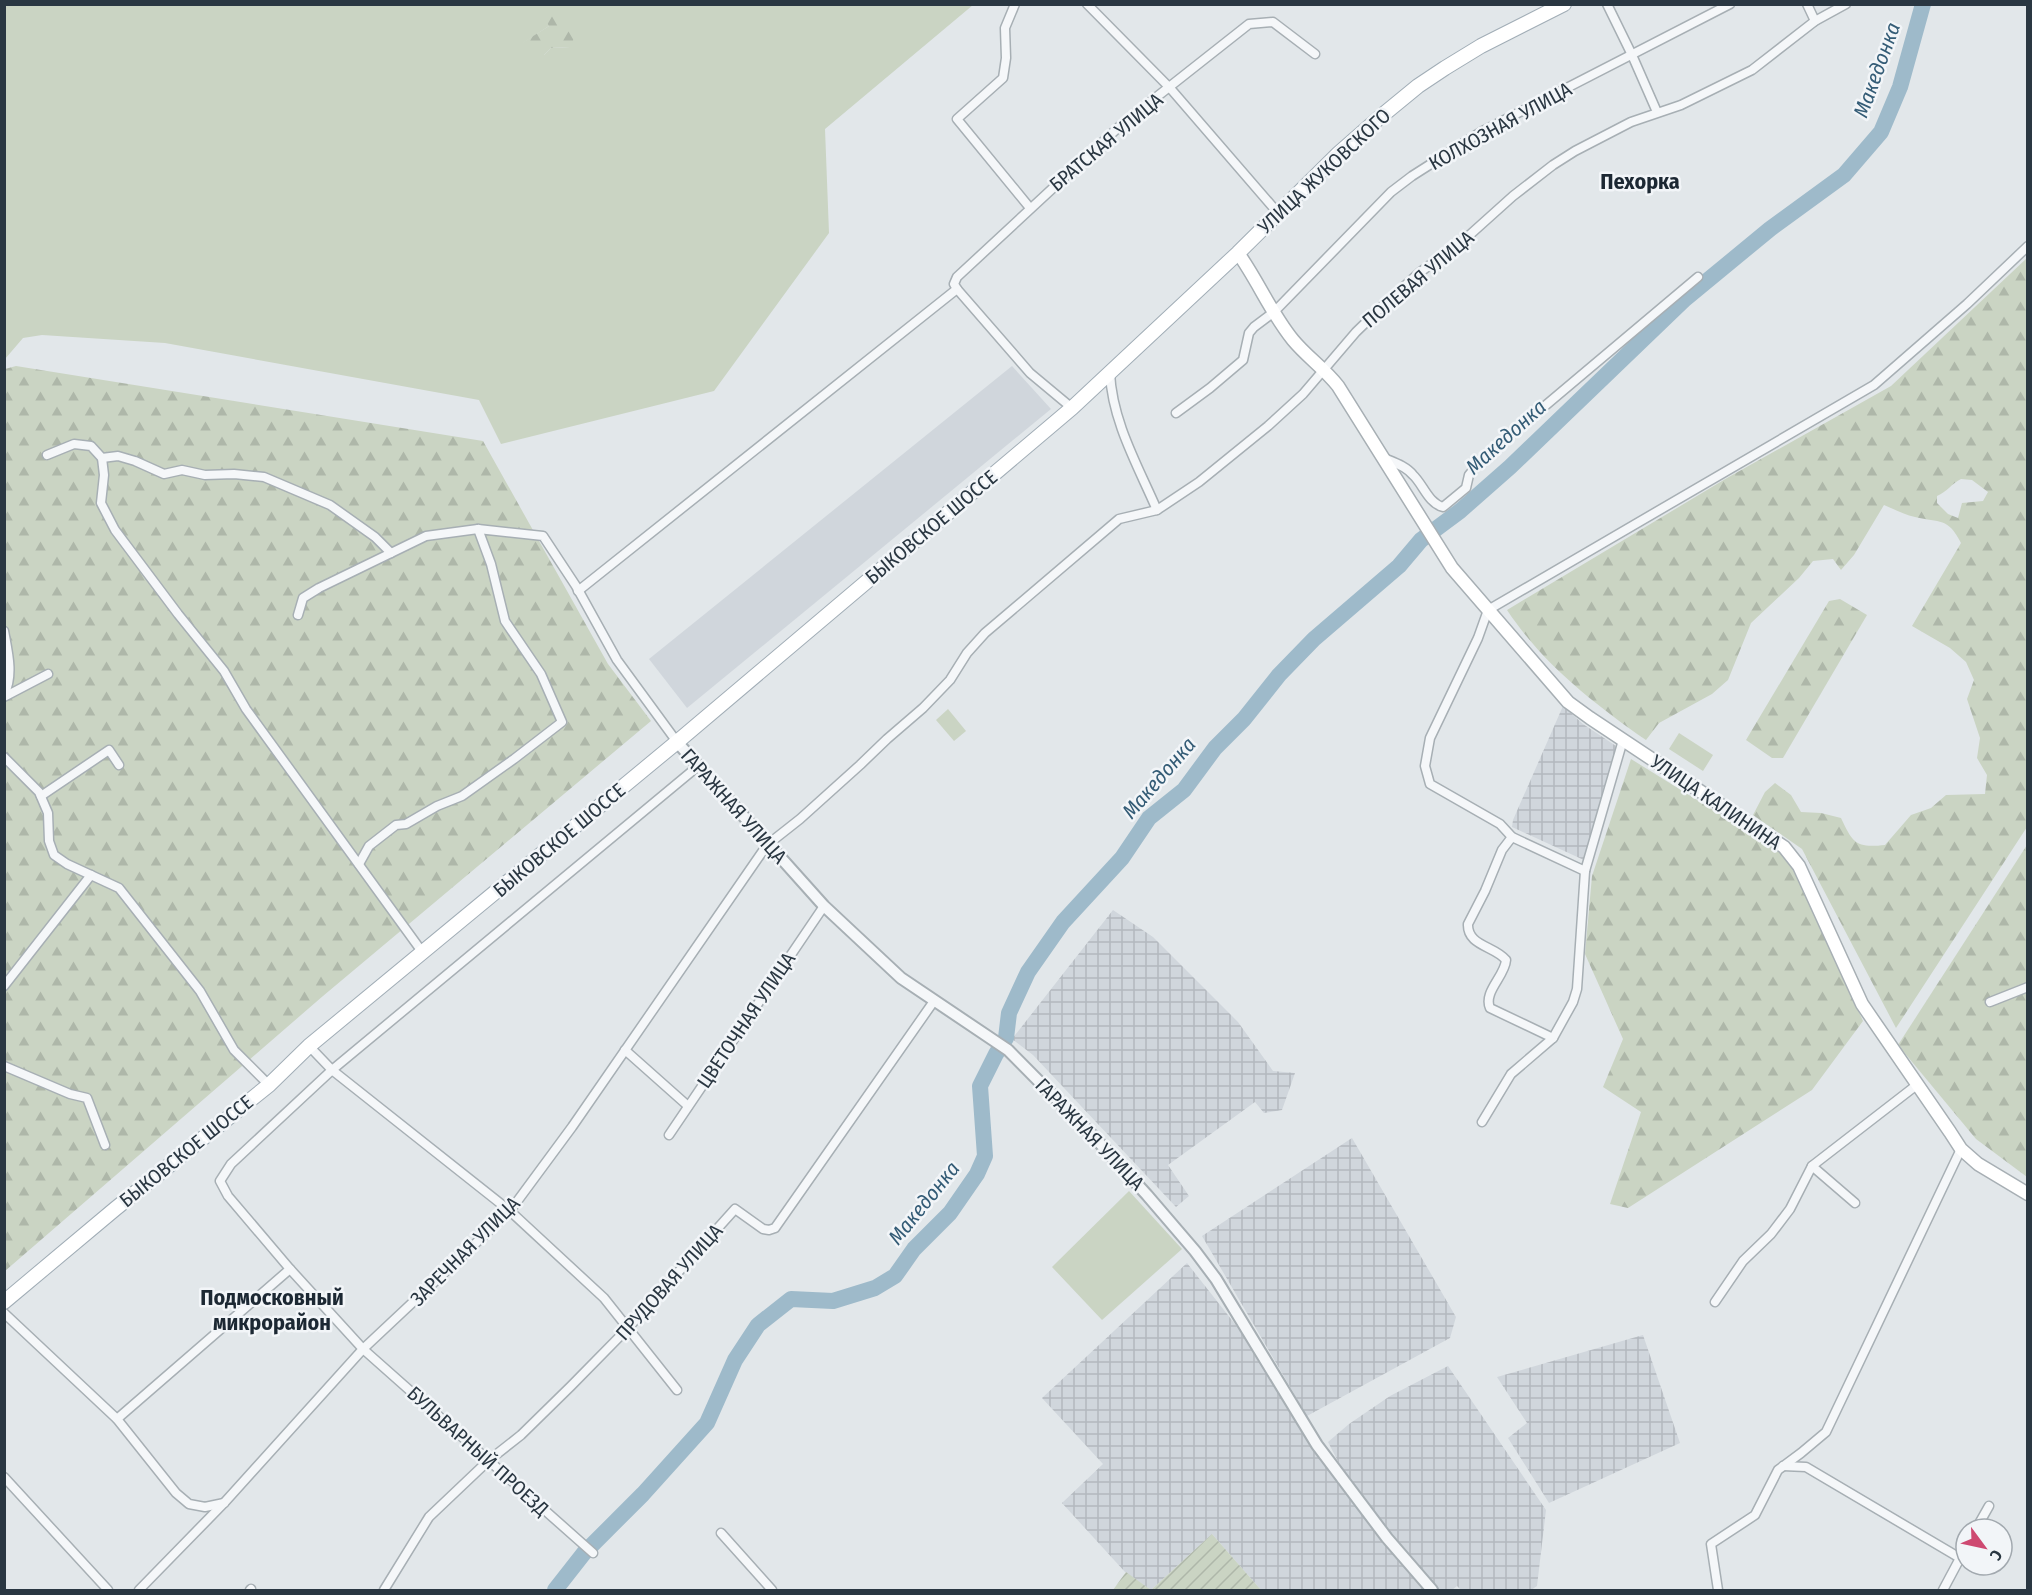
<svg xmlns="http://www.w3.org/2000/svg" width="2032" height="1595" viewBox="0 0 2032 1595" font-family="'Fira Sans Condensed',sans-serif">
	<style>
		.built { fill: #d0d6dc }
		.industrial { fill: url(#industrial-grid) }
		.grass { fill: #cad4c3; fill-rule: evenodd }
		.forest { fill: url(#forest-firs); fill-rule: evenodd }
		.garden { fill: url(#garden-furrows) }
		.lines { fill: none; stroke-linecap: round; stroke-linejoin: round }
		.river { stroke: #9ebaca; stroke-width: 16 }
		.minor-casing { stroke: #a7afb4; stroke-width: 11 }
		.tertiary-casing { stroke: #a7afb4; stroke-width: 14 }
		.secondary-casing { stroke: #a7afb4; stroke-width: 15 }
		.primary-casing { stroke: #a1adb6; stroke-width: 16 }
		.minor { stroke: #f5f7f9; stroke-width: 8 }
		.tertiary { stroke: #f5f7f9; stroke-width: 10 }
		.secondary { stroke: #fff; stroke-width: 12 }
		.primary { stroke: #fff; stroke-width: 14 }
		.labels { text-anchor: middle; stroke-width: 5; stroke-linejoin: round; paint-order: stroke }
		.street-label { font-size: 20px; fill: #2a3742; stroke: #f2f5f8 }
		.water-label { font-size: 21px; font-style: italic; fill: #345c76; stroke: #f2f5f8 }
		.quarter-label { font-size: 22px; font-weight: bold; fill: #1c2833; stroke: #f2f5f8 }
	</style>
	<defs>
		<pattern id="industrial-grid" width="8" height="8" patternUnits="userSpaceOnUse" patternTransform="scale(1.5)"><rect width="8" height="8" fill="#d0d6dc"/><path d="M0 4h8M4 0v8" fill="none" stroke="#b3b8be"/></pattern>
		<pattern id="forest-firs" width="22" height="20" patternUnits="userSpaceOnUse" patternTransform="scale(1.5)"><rect width="22" height="20" fill="#cad4c3"/><path d="M5 1l3.5 6h-7zM16 11l3.5 6h-7z" fill="#aeb7a9"/></pattern>
		<pattern id="garden-furrows" width="10" height="10" patternUnits="userSpaceOnUse" patternTransform="scale(1.5)"><rect width="10" height="10" fill="#cad4c3"/><path d="M-1 1l2-2M0 10L10 0M9 11l2-2" fill="none" stroke="#aeb7a9"/></pattern>
	</defs>
	<rect width="100%" height="100%" fill="#e2e7ea"/>
	<path class="built" d="M1012,366L1051,409L687,708L649,659Z"/>
	<g class="industrial">
		<path d="M1563,706L1583,724L1619,748L1586,861L1512,827L1513,820Z"/>
		<path d="M1113,910L1153,937L1238,1022L1273,1071L1295,1073L1282,1110L1264,1113L1255,1102L1168,1165L1189,1196L1176,1207L1033,1055L1012,1039Z"/>
		<path d="M1352,1138L1456,1317L1450,1338L1307,1416L1202,1236Z"/>
		<path d="M1187,1263L1242,1333L1315,1453L1425,1590H1261L1212,1534L1151,1590L1125,1572L1062,1503L1103,1464L1042,1398Z"/>
		<path d="M1643,1335L1680,1443L1549,1503L1508,1438L1527,1423L1497,1377Z"/>
		<path d="M1448,1366L1546,1510L1537,1586L1531,1590H1461L1457,1586L1452,1590H1437L1344,1473L1328,1442L1349,1424L1390,1396Z"/>
	</g>
	<g class="grass">
		<path d="M4,5H973L825,129L829,233L714,391L501,444L479,400L165,343L42,335L23,338L5,359ZM549,26L570,47L551,48L544,55L523,43Z"/>
		<path d="M948,709L966,731L954,741L936,720Z"/>
		<path d="M1679,733L1713,755L1703,771L1669,749Z"/>
		<path d="M1129,1191L1182,1249L1102,1320L1052,1267Z"/>
	</g>
	<g class="forest">
		<path d="M552,9L562,11C573,25 580,30 570,47L551,48L544,55L531,61L522,43L549,26L544,18Z"/>
		<path d="M2027,258V827L1896,1028L1802,849L1753,815L1765,792L1775,783L1791,795L1801,812L1821,813L1841,818C1853,844 1857,848 1885,845L1911,815L1931,808L1946,795L1985,794L1987,775L1977,758L1980,738L1967,699L1974,680L1966,662L1950,648L1912,626L1961,543C1948,517 1940,523 1915,517C1905,515 1894,509 1884,505L1854,555L1841,570L1833,559L1813,561L1799,578L1751,623L1728,680L1712,694L1659,723L1646,740C1593,703 1543,664 1507,610L1727,478L1891,386ZM1961,479L1972,480L1988,492L1983,501L1962,503L1958,518L1948,514L1937,503V496C1947,492 1951,484 1961,479Z"/>
		<path d="M16,366L483,441L608,664L651,721L323,996L5,1271V369Z"/>
		<path d="M1840,599L1867,615L1783,758H1772L1746,740L1829,601Z"/>
		<path d="M1631,759L1776,849L1793,865L1863,1021L1812,1090L1628,1208L1610,1204L1641,1112L1603,1087L1623,1039L1585,954L1592,876Z"/>
		<path d="M2027,845V1177L1976,1139L1898,1045Z"/>
	</g>
	<path class="garden" d="M1212,1534L1261,1590H1113L1126,1572L1151,1590Z"/>
	<g class="lines">
		<path class="river" d="M555,1590L584,1553L643,1494L707,1423L735,1360L758,1325L791,1299L833,1301L875,1288L895,1276L914,1249L950,1213L977,1174L985,1156L980,1086L996,1054L1006,1038L1009,1013L1028,972L1063,922L1122,858L1149,818L1184,790L1215,748L1244,719L1279,675L1314,639L1399,566L1421,540L1460,511L1510,467L1685,299L1770,229L1844,175L1881,132L1900,87L1923,4"/>
		<g class="minor-casing">
			<g id="minor">
				<path d="M1015,4L1005,28L1006,58L1003,78L957,119L1030,208"/>
				<path d="M1087,4L1170,88L1278,213"/>
				<path d="M1607,4L1632,55L1657,112"/>
				<path d="M1807,4L1815,21"/>
				<path d="M1110,373C1112,421 1138,466 1157,510"/>
				<path d="M1072,408L1030,373L957,289L954,284L957,277L1121,125L1249,24L1273,22L1315,54"/>
				<path d="M1176,413L1210,388L1243,360L1249,333L1254,327L1274,312L1391,192L1412,176L1481,132L1730,4"/>
				<path d="M47,455L74,444L91,446L102,458L118,456L135,461L164,474L182,470L205,475L234,474L264,477L330,505L375,537L391,553"/>
				<path d="M102,458L104,475L101,503L115,530L178,614L224,671L246,709L423,953"/>
				<path d="M1384,458C1393,462 1406,466 1413,475C1423,484 1428,503 1443,507L1466,488L1469,475L1483,458L1698,277"/>
				<path d="M578,591L957,289"/>
				<path d="M298,615L303,598L319,588L426,536L478,529L543,536L576,586L617,660L677,742"/>
				<path d="M4,631C8,652 14,676 4,695"/>
				<path d="M4,697L48,674"/>
				<path d="M4,757L39,792L48,813L49,841L54,855L67,864L119,888L200,991L234,1050L269,1085"/>
				<path d="M41,796L109,750L119,765"/>
				<path d="M1512,837L1502,850L1485,891L1468,924C1467,946 1495,946 1506,960C1505,976 1483,992 1490,1008L1553,1038"/>
				<path d="M359,864L369,846L396,825L406,824L437,806L462,796L514,759L562,722L541,674L505,621L491,564L478,529"/>
				<path d="M1585,871L1512,837L1500,824L1430,784L1425,766L1430,738L1478,638L1488,610L1874,385L1967,304L2028,246"/>
				<path d="M4,986L91,875"/>
				<path d="M1990,1002L2028,987"/>
				<path d="M309,1046L332,1070L510,1211L604,1298L677,1390"/>
				<path d="M625,1050L688,1106"/>
				<path d="M4,1066L70,1094L87,1098L105,1145"/>
				<path d="M1482,1122L1511,1074L1553,1038L1573,1002L1577,989L1585,871L1623,740"/>
				<path d="M669,1135L824,906"/>
				<path d="M1812,1166L1855,1203"/>
				<path d="M1715,1302L1743,1261L1771,1234L1790,1209L1812,1166L1918,1084"/>
				<path d="M4,1313L117,1419L176,1493L189,1504L205,1507L224,1503"/>
				<path d="M117,1419L290,1269"/>
				<path d="M1783,1466L1806,1467L1960,1558"/>
				<path d="M4,1477L108,1590"/>
				<path d="M1976,1529L1989,1506"/>
				<path d="M721,1533L772,1590"/>
				<path d="M593,1553L363,1349L290,1269L228,1196L220,1181L231,1164L332,1070L697,767"/>
				<path d="M139,1590L224,1503L363,1349L510,1211L572,1127L767,845L800,819L860,765L887,739L923,708L950,680L967,653L985,633L1119,519L1157,510L1199,482L1268,426L1303,394L1356,332L1389,300L1419,273L1464,240L1513,196L1553,165L1575,151L1631,122L1681,105L1752,70L1815,21L1846,4"/>
				<path d="M250,1590L251,1589"/>
				<path d="M384,1590L429,1517L488,1461L521,1435L571,1386L628,1328L735,1209L763,1229L769,1230L775,1228L934,1001"/>
				<path d="M1718,1590L1711,1544L1755,1515L1778,1470L1801,1453L1826,1432L1961,1149"/>
				<path d="M1943,1590L1966,1547"/>
			</g>
		</g>
		<g class="tertiary-casing">
			<path id="tertiary" d="M677,742L824,906L901,978L1008,1050L1095,1138L1147,1195L1195,1251L1216,1279L1317,1445L1387,1538L1432,1590"/>
		</g>
		<g class="secondary-casing">
			<path id="secondary" d="M1238,253C1258,281 1271,313 1293,340C1307,357 1324,368 1338,386L1452,568L1568,702L1590,718L1784,847L1799,866L1862,1004L1950,1132L1961,1149L1978,1164L2028,1194"/>
		</g>
		<g class="primary-casing">
			<path id="primary" d="M4,1302L115,1209L269,1085L309,1046L677,742L1072,408L1238,253L1339,153L1379,118L1418,86L1445,68L1481,46L1564,4"/>
		</g>
		<use href="#minor" class="minor"/>
		<use href="#tertiary" class="tertiary"/>
		<use href="#secondary" class="secondary"/>
		<use href="#primary" class="primary"/>
	</g>
	<g class="labels">
		<g class="street-label">
			<text transform="translate(1500 126) rotate(-29)" y="7">КОЛХОЗНАЯ УЛИЦА</text>
			<text transform="translate(1106 142) rotate(-40)" y="7">БРАТСКАЯ УЛИЦА</text>
			<text transform="translate(1324 171) rotate(-43)" y="7">УЛИЦА ЖУКОВСКОГО</text>
			<text transform="translate(1418 279) rotate(-40)" y="7">ПОЛЕВАЯ УЛИЦА</text>
			<text transform="translate(931 527) rotate(-40)" y="7">БЫКОВСКОЕ ШОССЕ</text>
			<text transform="translate(1716 802) rotate(34)" y="7">УЛИЦА КАЛИНИНА</text>
			<text transform="translate(734 806) rotate(48)" y="7">ГАРАЖНАЯ УЛИЦА</text>
			<text transform="translate(559 840) rotate(-40)" y="7">БЫКОВСКОЕ ШОССЕ</text>
			<text transform="translate(746 1020) rotate(-56)" y="7">ЦВЕТОЧНАЯ УЛИЦА</text>
			<text transform="translate(1090 1134) rotate(46)" y="7">ГАРАЖНАЯ УЛИЦА</text>
			<text transform="translate(186 1151) rotate(-39)" y="7">БЫКОВСКОЕ ШОССЕ</text>
			<text transform="translate(465 1251) rotate(-45)" y="7">ЗАРЕЧНАЯ УЛИЦА</text>
			<text transform="translate(669 1282) rotate(-48)" y="7">ПРУДОВАЯ УЛИЦА</text>
			<text transform="translate(478 1451) rotate(42)" y="7">БУЛЬВАРНЫЙ ПРОЕЗД</text>
		</g>
		<g class="water-label">
			<text transform="translate(1877 70) rotate(-70)" y="7">Македонка</text>
			<text transform="translate(1506 437) rotate(-42)" y="7">Македонка</text>
			<text transform="translate(1159 778) rotate(-49)" y="7">Македонка</text>
			<text transform="translate(924 1203) rotate(-51)" y="7">Македонка</text>
		</g>
		<g class="quarter-label">
			<text x="1640" y="189">Пехорка</text>
			<text x="272" y="1305">Подмосковный<tspan x="272" dy="25">микрорайон</tspan></text>
		</g>
	</g>
	<rect width="2032" height="1595" fill="none" stroke="#2a3742" stroke-width="12"/>
	<g transform="translate(1984 1547) rotate(123)"><circle r="28" fill="#f2f5f8" stroke="#a2a9af" stroke-width="1.5"/>
	<path d="M0-4.5L10 22L0 15L-10 22Z" fill="#ce4971"/>
	<text y="-9" font-size="16" font-weight="bold" text-anchor="middle" fill="#2a3742">С</text>
	</g>
</svg>
